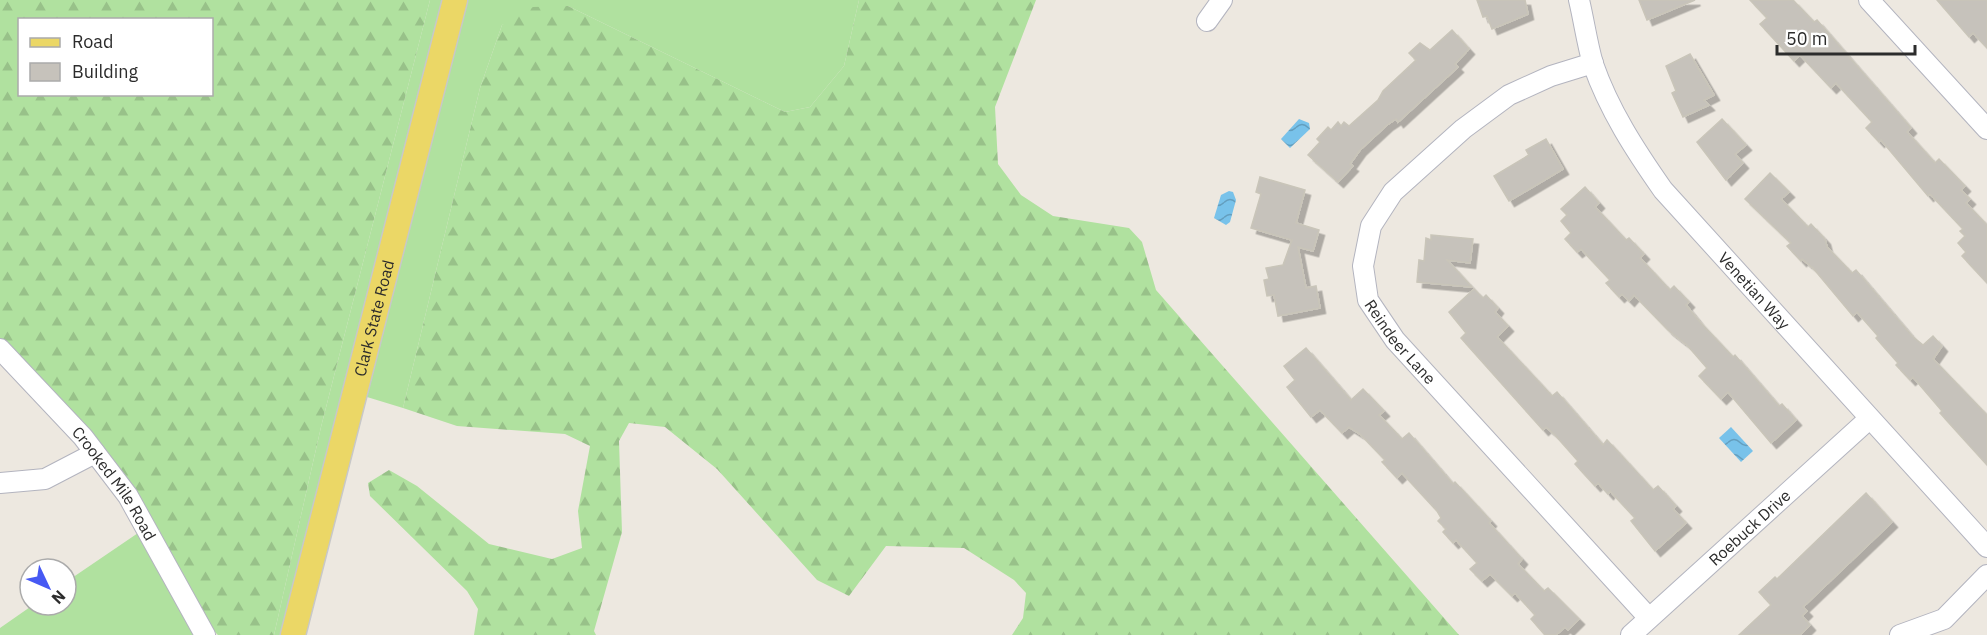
<svg xmlns="http://www.w3.org/2000/svg" width="1987" height="635" viewBox="0 0 1987 635" font-family="'IBM Plex Sans',sans-serif">
	<style>
		.grass { fill: #b0e19f }
		.forest { fill: url(#forest-firs); fill-rule: evenodd }
		.water { fill: url(#water-waves) }
		.building { fill: #c6c2bb; stroke: #c9c5b9; stroke-width: 1.5; filter: url(#shadow) }
		.lines { fill: none; stroke-linecap: round; stroke-linejoin: round }
		.minor-casing { stroke: #b3b4bf; stroke-width: 22 }
		.major-casing { stroke: #c8c8c8; stroke-width: 27 }
		.minor { stroke: #fff; stroke-width: 20 }
		.major { stroke: #ebd766; stroke-width: 24 }
		.labels { text-anchor: middle; stroke-width: 6; stroke-linejoin: round; paint-order: stroke }
		.street-label { font-size: 16px; fill: #2c2c2c; stroke: #fff }
	</style>
	<defs>
		<pattern id="forest-firs" width="22" height="20" patternUnits="userSpaceOnUse" patternTransform="scale(1.5)"><rect width="22" height="20" fill="#b0e19f"/><path d="M5 1l3.5 6h-7zM16 11l3.5 6h-7z" fill="#98c189"/></pattern>
		<pattern id="water-waves" width="16" height="10" patternUnits="userSpaceOnUse" patternTransform="scale(1.5)"><rect width="16" height="10" fill="#78c2ea"/><path d="M0 5q4-4 8 0t8 0" fill="none" stroke="#639ebe"/></pattern>
		<filter id="shadow"><feDropShadow dx="5.5" dy="5.5" stdDeviation="0" flood-color="#0004"/></filter>
	</defs>
	<rect width="100%" height="100%" fill="#ede8e0"/>
	<g class="grass">
		<path d="M430,0H449L285,635H274L321,427Z"/>
		<path d="M468,0H859L844,66L810,107L785,112L568,6L502,25L480,88L403,408L367,397Z"/>
		<path d="M141,531L197,635H0V628L33,605H66V582Z"/>
	</g>
	<g class="forest">
		<path d="M0,0H430L321,427L274,635H218L212,629L76,416L0,339ZM20,20H212V94H20Z"/>
		<path d="M859,0H1036L995,107L998,164L1021,195L1053,216L1129,228L1142,242L1156,290L1459,635H1012L1023,618L1026,593L1014,580L964,548L886,546L849,596L817,580L717,469L665,427L629,423L619,441L622,532L594,631L596,635H474L478,609L467,591L370,496L368,483L389,470L417,486L489,544L552,559L582,548L578,511L590,446L565,434L457,426L403,408L480,88L502,25L533,7L568,6L785,112L810,107L844,66Z"/>
	</g>
	<g class="water">
		<path d="M1299,119L1309,123L1310,129L1290,148L1281,139Z"/>
		<path d="M1229,191L1233,192L1236,200L1230,222L1226,225L1214,218L1221,195Z"/>
		<path d="M1731,427L1753,451L1741,462L1719,438Z"/>
	</g>
	<g class="building">
		<path d="M1477,0H1525L1528,14L1492,29L1487,16L1483,17Z"/>
		<path d="M1639,0H1695L1647,20Z"/>
		<path d="M1750,0H1793L1814,22L1817,20L1911,128L1907,132L1935,163L1939,159L1965,186L1961,190L1970,199L1966,203L1987,225V283L1962,256L1966,252L1958,243L1965,236L1960,231L1963,229L1930,194L1928,196L1881,140L1879,142L1866,128L1872,122L1836,83L1831,88L1800,55L1794,61L1760,24L1767,18Z"/>
		<path d="M1937,0H1987V48L1973,33L1969,37Z"/>
		<path d="M1452,30L1469,49L1455,64L1458,67L1398,122L1396,119L1387,125L1360,150L1350,164L1353,166L1338,182L1308,155L1320,142L1317,139L1328,127L1331,130L1338,122L1341,126L1344,122L1349,126L1378,100L1383,91L1416,60L1409,53L1420,43L1430,50Z"/>
		<path d="M1690,54L1714,95L1704,100L1709,105L1683,117L1672,93L1676,91L1666,66Z"/>
		<path d="M1722,119L1746,145L1735,154L1743,163L1726,180L1697,142Z"/>
		<path d="M1546,139L1563,169L1509,201L1494,176L1529,155L1526,150Z"/>
		<path d="M1770,173L1789,192L1781,199L1808,227L1811,224L1825,239L1827,247L1852,273L1856,270L1912,336L1923,345L1933,336L1942,346L1933,359L1987,415V465L1940,413L1942,411L1913,377L1910,380L1896,365L1898,363L1876,338L1878,336L1857,312L1853,316L1813,268L1802,259L1801,261L1787,246L1791,243L1745,199Z"/>
		<path d="M1260,177L1305,190L1296,223L1319,230L1313,251L1298,247L1306,288L1316,286L1320,308L1278,316L1274,295L1267,296L1264,280L1269,279L1266,268L1283,265L1292,240L1251,228L1261,194L1256,192Z"/>
		<path d="M1585,187L1599,203L1595,207L1626,240L1629,238L1644,254L1640,258L1670,290L1674,286L1689,302L1686,305L1699,321L1733,357L1735,355L1779,406L1782,404L1796,420L1771,443L1728,392L1721,399L1699,376L1707,368L1687,345L1668,330L1634,295L1629,301L1622,294L1619,297L1606,283L1610,280L1581,249L1577,252L1565,239L1571,233L1561,221L1567,215L1561,209Z"/>
		<path d="M1431,235L1473,239L1470,263L1447,260L1472,287L1417,282L1419,260L1424,261L1426,238L1431,240Z"/>
		<path d="M1474,289L1483,298L1486,295L1498,308L1495,312L1508,326L1497,337L1552,396L1557,392L1603,445L1607,440L1653,490L1658,486L1676,506L1673,509L1686,523L1655,551L1631,521L1635,518L1610,491L1608,494L1598,483L1595,486L1575,464L1578,461L1555,435L1546,427L1543,430L1461,338L1466,333L1449,312Z"/>
		<path d="M1306,348L1351,400L1363,389L1384,411L1379,415L1402,439L1409,433L1453,484L1455,482L1491,521L1489,523L1522,559L1518,564L1544,591L1548,588L1579,619L1568,630L1565,627L1556,635H1545L1531,619L1535,615L1515,593L1512,596L1490,574L1482,581L1470,569L1477,563L1456,540L1453,543L1443,532L1446,529L1438,521L1441,518L1437,511L1402,473L1397,478L1382,462L1385,460L1360,434L1349,427L1342,433L1320,410L1311,417L1287,387L1295,380L1284,366Z"/>
		<path d="M1866,493L1892,522L1803,607L1807,611L1802,616L1810,625L1800,635H1739L1771,605L1759,592L1775,577L1777,579Z"/>
	</g>
	<g class="lines">
		<g class="minor-casing">
			<g id="minor">
				<path id="s1" d="M1579,0C1584,21 1587,43 1593,64C1609,110 1635,150 1663,190L1987,547"/>
				<path d="M1869,0L1987,129"/>
				<path d="M1207,21L1222,0"/>
				<path id="s2" d="M1593,63L1551,76L1509,95L1463,129L1393,192L1371,226L1363,266L1368,300L1395,340L1649,618"/>
				<path id="s3" d="M0,349L83,437L128,496L205,635"/>
				<path d="M0,483L45,479L95,453"/>
				<path id="s4" d="M1631,635L1869,419"/>
				<path d="M1900,635L1944,619L1987,575"/>
			</g>
		</g>
		<g class="major-casing">
			<g id="major">
				<path id="s5" d="M293,635L455,0"/>
			</g>
		</g>
		<use href="#minor" class="minor"/>
		<use href="#major" class="major"/>
	</g>
	<g class="labels">
		<g class="street-label">
			<text dy="6" stroke="none"><textPath href="#s1" startOffset="346">Venetian Way</textPath></text>
			<text dy="6" stroke="none"><textPath href="#s5" startOffset="327">Clark State Road</textPath></text>
			<text dy="6" stroke="none"><textPath href="#s2" startOffset="410">Reindeer Lane</textPath></text>
			<text dy="6" stroke="none"><textPath href="#s3" startOffset="177">Crooked Mile Road</textPath></text>
			<text dy="6" stroke="none"><textPath href="#s4" startOffset="160">Roebuck Drive</textPath></text>
		</g>
	</g>
	<rect x="18" y="18" width="195" height="78" fill="#ffffff" stroke="#ababab" stroke-width="1.5"/>
	<rect x="30" y="38" width="30" height="9" fill="#ebd766" stroke="#ababab" stroke-width="1.5"/>
	<text x="72" y="48" font-size="18" fill="#2c2c2c">Road</text>
	<rect x="30" y="63" width="30" height="18" fill="#c6c2bb" stroke="#ababab" stroke-width="1.5"/>
	<text x="72" y="78" font-size="18" fill="#2c2c2c">Building</text>
	<g transform="translate(48 587) rotate(134)"><circle r="28" fill="#ffffff" stroke="#ababab" stroke-width="1.5"/>
	<path d="M0-4.5L10 22L0 15L-10 22Z" fill="#4759f3"/>
	<text y="-9" font-size="16" font-weight="bold" text-anchor="middle" fill="#2c2c2c">N</text>
	</g>
	<path d="M1777 45v9h138v-9" fill="none" stroke="#2c2c2c" stroke-width="3"/>
	<text x="1786" y="45" font-size="18" fill="#2c2c2c" stroke="#ffffff" stroke-width="4.5" paint-order="stroke">50 m</text>
</svg>
